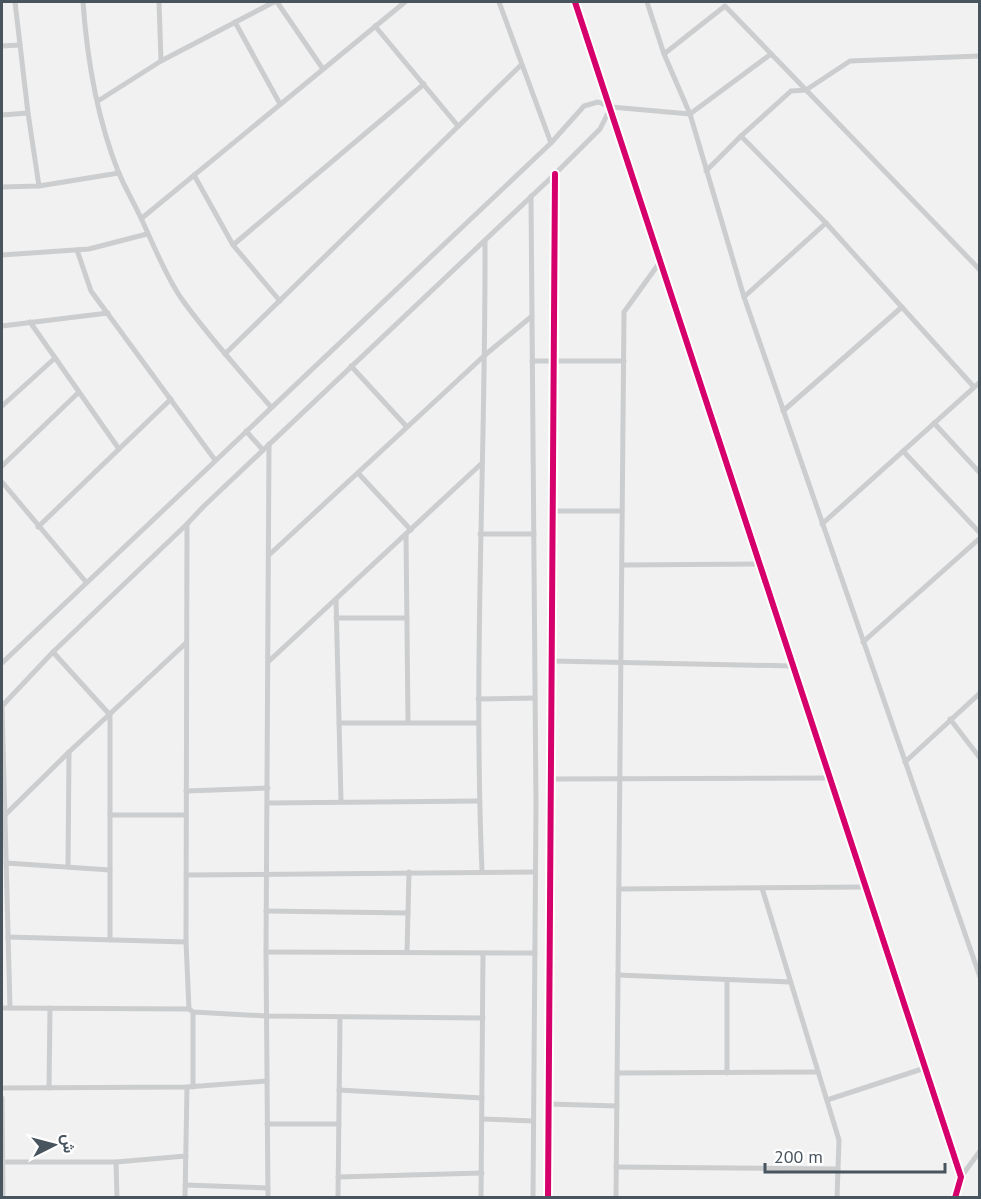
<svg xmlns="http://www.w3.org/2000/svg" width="981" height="1199" viewBox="0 0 981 1199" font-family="'PT Sans',Vazirmatn,sans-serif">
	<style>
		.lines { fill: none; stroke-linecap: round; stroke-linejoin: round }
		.minor { stroke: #cbcdcf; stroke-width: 5 }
		.cycleway-casing { stroke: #fff; stroke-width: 10 }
		.cycleway { stroke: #d6006c; stroke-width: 6 }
	</style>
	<rect width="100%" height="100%" fill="#f1f1f1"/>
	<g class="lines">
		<g class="minor">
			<path d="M15,2L28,113L39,186"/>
			<path d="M83,2C87,58 97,118 118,171C124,186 133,201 140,216C153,243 164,273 181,298C208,336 240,371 271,407"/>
			<path d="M159,2L161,61"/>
			<path d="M277,2L323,69"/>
			<path d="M499,2L551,143"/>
			<path d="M575,2L961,1177L955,1198"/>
			<path d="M647,2L664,54L690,114L744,297L980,977"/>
			<path d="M235,22L280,104"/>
			<path d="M375,26L458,126"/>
			<path d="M2,46L20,45"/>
			<path d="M664,54L725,6L980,270"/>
			<path d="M98,101L161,61L274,2"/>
			<path d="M2,115L28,113"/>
			<path d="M741,136L791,91L806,90L850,61L980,56"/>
			<path d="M706,171L741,136L826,223L974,387"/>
			<path d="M194,175L233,245L280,301"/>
			<path d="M2,187L39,186L119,173"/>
			<path d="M531,196L536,806L533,1198"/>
			<path d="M142,218L405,2"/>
			<path d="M233,245L424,84"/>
			<path d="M77,250L91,291L215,460"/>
			<path d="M2,255L89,249L147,234"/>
			<path d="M744,297L826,223"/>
			<path d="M30,322L119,449"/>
			<path d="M2,326L108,313"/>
			<path d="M225,354L521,65"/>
			<path d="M532,361H624"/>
			<path d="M351,366L407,427"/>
			<path d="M2,406L55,358"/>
			<path d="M783,411L902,307"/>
			<path d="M934,423L980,473"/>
			<path d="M246,431L263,450"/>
			<path d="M903,451L980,533"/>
			<path d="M2,466L79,392"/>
			<path d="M358,473L411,530"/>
			<path d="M2,482L86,582"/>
			<path d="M553,511H622"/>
			<path d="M187,524L186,942L189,1009"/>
			<path d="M822,524L980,382"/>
			<path d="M38,527L171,399"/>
			<path d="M480,534H534"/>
			<path d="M406,535L408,722"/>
			<path d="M269,555L485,355L532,316"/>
			<path d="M622,565L760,564"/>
			<path d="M336,599L341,801"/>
			<path d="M336,618H407"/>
			<path d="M863,642L980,538"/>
			<path d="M53,652L110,715V940"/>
			<path d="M552,661L793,666"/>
			<path d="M268,662L481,464"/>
			<path d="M2,663L551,143L584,106L598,102L611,107L690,114L771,54"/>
			<path d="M478,699L535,698"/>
			<path d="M2,706L53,652L187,524L204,506L555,174L600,129L611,107"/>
			<path d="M2,706L10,1008"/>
			<path d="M950,719L980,758"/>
			<path d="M339,723H478"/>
			<path d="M905,762L980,693"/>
			<path d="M551,779L830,778"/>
			<path d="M186,791L268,788"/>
			<path d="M268,803L479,801"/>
			<path d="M5,815L69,752L186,643"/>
			<path d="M110,815H186"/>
			<path d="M6,863L110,870"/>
			<path d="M68,867L69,752"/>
			<path d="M482,871C473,661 486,450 485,240"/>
			<path d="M186,875L535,872"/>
			<path d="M762,888L839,1140L837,1198"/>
			<path d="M619,889L866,887"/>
			<path d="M266,911L408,913"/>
			<path d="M8,937L186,942"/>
			<path d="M266,952L535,953"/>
			<path d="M407,952L409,872"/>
			<path d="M618,975L790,982"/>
			<path d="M2,1008L189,1009L193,1012L266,1016L483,1018"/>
			<path d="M193,1012V1087"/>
			<path d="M617,1073L818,1072"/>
			<path d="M727,1073V980"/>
			<path d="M2,1088L187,1087L267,1081"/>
			<path d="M49,1088L50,1008"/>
			<path d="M339,1090L482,1098"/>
			<path d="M2,1098L3,1198"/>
			<path d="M827,1100L925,1068"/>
			<path d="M549,1104L617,1106"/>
			<path d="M482,1119L533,1121"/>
			<path d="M267,1124H339"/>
			<path d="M3,1162H116L186,1156"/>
			<path d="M116,1162L117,1198"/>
			<path d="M616,1167L838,1169"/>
			<path d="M338,1177L482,1173"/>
			<path d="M961,1177L980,1151"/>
			<path d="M185,1185L268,1188"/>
			<path d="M185,1198L187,1087"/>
			<path d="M268,1198L266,952L269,444"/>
			<path d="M338,1198L340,1017"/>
			<path d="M481,1198L483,953"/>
			<path d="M548,1198L555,174"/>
			<path d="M616,1198L624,312L660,262"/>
		</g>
		<g class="cycleway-casing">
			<g id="cycleway">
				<path d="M575,2L961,1177L955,1198"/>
				<path d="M548,1198L555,174"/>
			</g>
		</g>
		<use href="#cycleway" class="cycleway"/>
	</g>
	<rect width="981" height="1199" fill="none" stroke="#48545e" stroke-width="6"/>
	<g transform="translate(54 1145) rotate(84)" stroke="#ffffff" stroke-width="4.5" paint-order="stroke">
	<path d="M0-4.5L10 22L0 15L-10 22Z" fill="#48545e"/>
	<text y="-9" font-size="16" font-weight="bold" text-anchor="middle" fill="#48545e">ش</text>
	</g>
	<path d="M765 1163v9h180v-9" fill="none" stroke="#48545e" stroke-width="3"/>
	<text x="774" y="1163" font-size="18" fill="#48545e" stroke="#ffffff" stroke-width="4.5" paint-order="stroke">200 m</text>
</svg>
